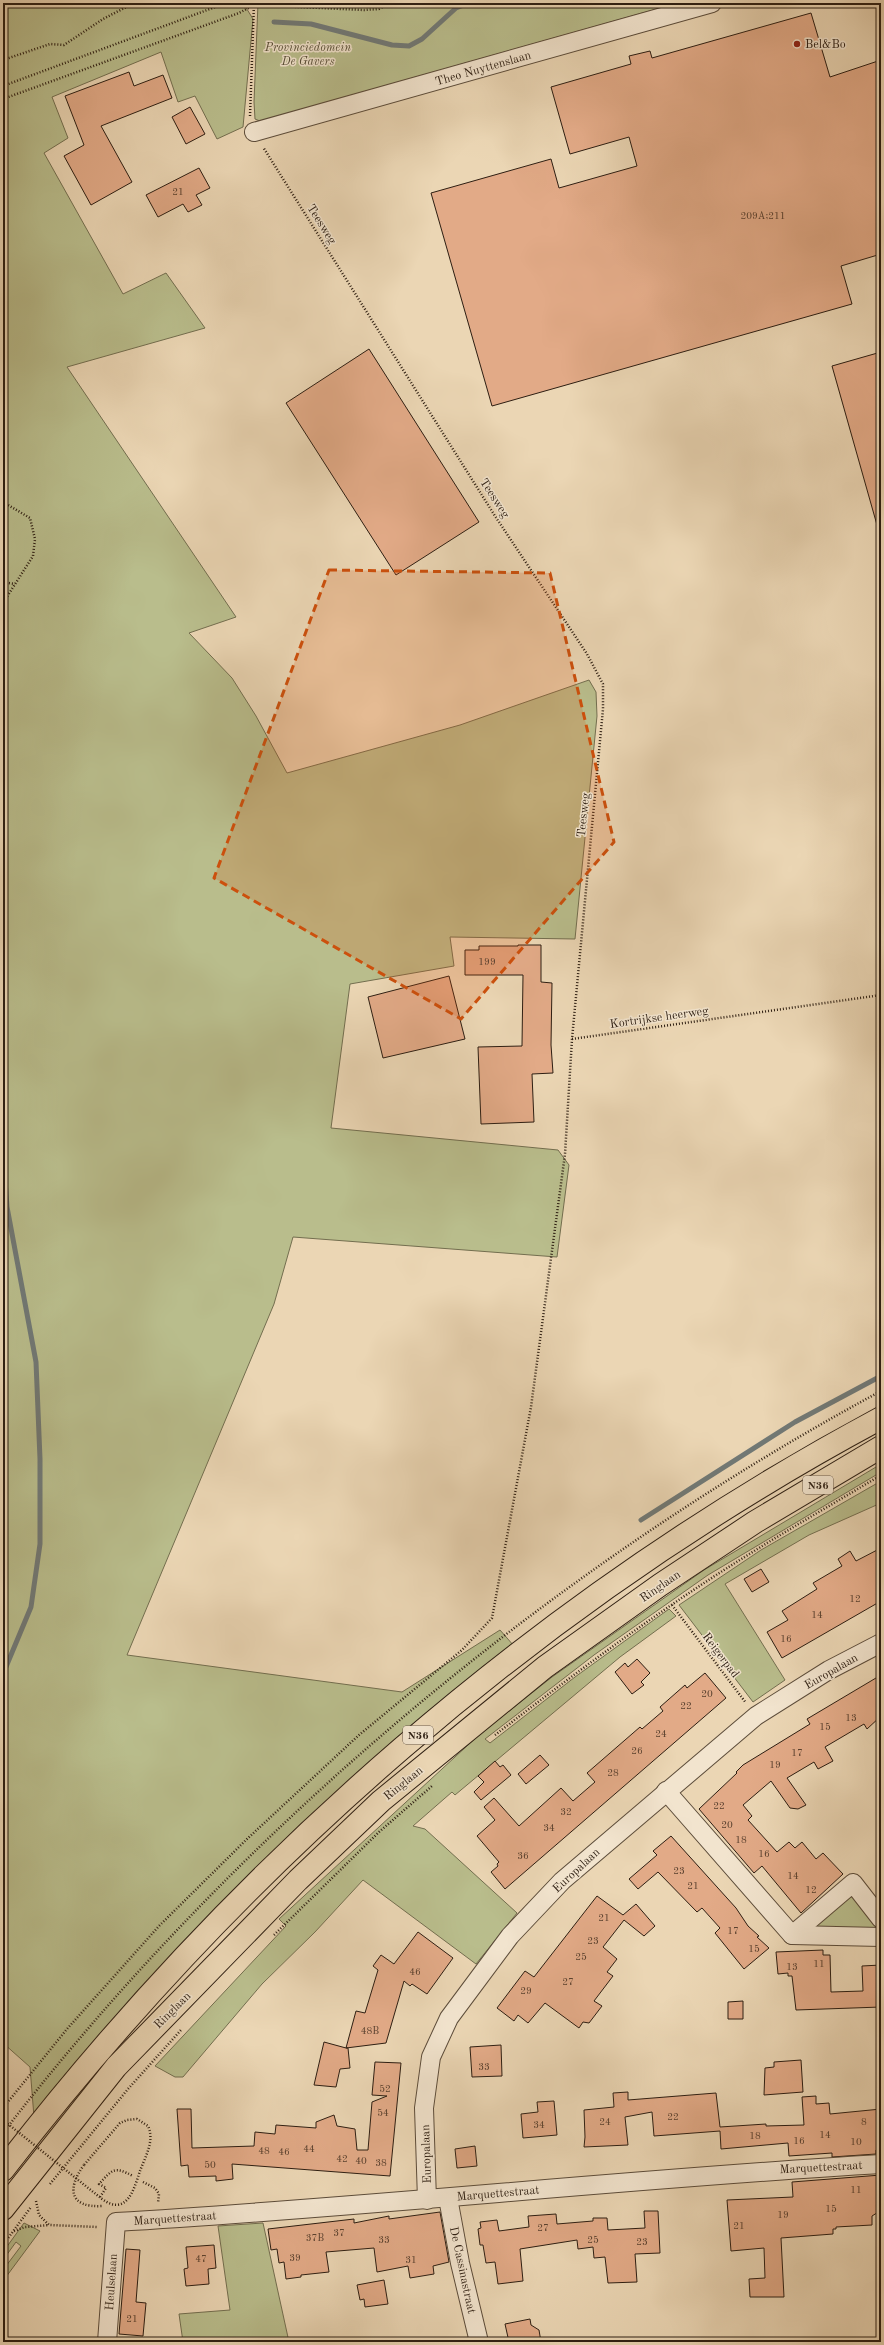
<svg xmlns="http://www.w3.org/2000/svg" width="884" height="2345" viewBox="0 0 884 2345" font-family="'Old Standard TT',serif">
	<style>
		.green { fill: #b9bd8c; stroke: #736e4f }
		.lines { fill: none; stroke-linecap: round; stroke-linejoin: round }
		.stream { stroke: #717976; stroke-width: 5 }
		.building { fill: #e2aa87; stroke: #2d1e12 }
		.minor-casing { stroke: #5c4c3a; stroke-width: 20 }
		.major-casing { stroke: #2d1e12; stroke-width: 24 }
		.path { stroke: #2d1e12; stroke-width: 2.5; stroke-dasharray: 1 2; stroke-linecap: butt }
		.minor { stroke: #f2e4ce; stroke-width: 18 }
		.major { stroke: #ebd6b4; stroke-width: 22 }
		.path-bridge { stroke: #2d1e12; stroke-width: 2.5; stroke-dasharray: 1 2; stroke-linecap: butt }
		.marked { fill: #cc500d; fill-opacity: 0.2; stroke: #cc500d; stroke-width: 3; stroke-dasharray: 8 5; stroke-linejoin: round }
		.poi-dot { fill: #8f2418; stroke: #f2e4ce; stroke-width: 1.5 }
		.labels { text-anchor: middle; stroke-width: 3; stroke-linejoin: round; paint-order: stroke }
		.number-label { font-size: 10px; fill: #5a412f }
		.shield { fill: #f2e4ce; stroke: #68594a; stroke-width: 1 }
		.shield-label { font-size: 11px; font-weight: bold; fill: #2d1e12 }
		.poi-label { font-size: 12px; fill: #2d1e12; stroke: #f2e4ce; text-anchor: start }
		.park-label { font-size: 12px; font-style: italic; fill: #574e37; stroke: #f2e4ce }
		.street-label { font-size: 12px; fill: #2d1e12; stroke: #f2e4ce }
	</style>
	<rect width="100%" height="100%" fill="#ebd6b4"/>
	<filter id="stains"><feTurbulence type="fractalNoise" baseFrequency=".005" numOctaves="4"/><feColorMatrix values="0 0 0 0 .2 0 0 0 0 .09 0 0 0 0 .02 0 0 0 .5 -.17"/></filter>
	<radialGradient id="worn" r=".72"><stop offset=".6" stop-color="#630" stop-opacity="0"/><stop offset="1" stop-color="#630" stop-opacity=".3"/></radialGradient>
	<g class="green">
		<path d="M3,3H251L245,6L253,19L243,127L217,139L195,96L178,102L161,52L52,97L68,138L44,153L123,294L166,273L205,328L67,367L236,617L189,633L232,678L256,716L287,773L460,725L589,680L596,692L597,716L575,939L450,937L454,966L350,984L331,1128L558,1150L569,1165L557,1257L293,1237L274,1304L127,1655L402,1692L500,1630L514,1646L479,1673L34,2117L30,2067L3,2043Z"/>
		<path d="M258,3H678L260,121L255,119L254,102Z"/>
		<path d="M881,1464V1472L708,1575L594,1655L485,1739L490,1743L575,1677L669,1609L676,1616L620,1657L455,1795L452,1792L413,1826L425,1829L517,1913L476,1964L363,1880L315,1932L262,1984L183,2077H175L155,2066L286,1926L279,1919L480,1734L552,1677L704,1570Z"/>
		<path d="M881,1481V1503L809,1535L725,1584L785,1680L753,1702L679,1605L761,1550Z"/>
		<path d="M855,1895L881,1928L814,1927L849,1896Z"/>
		<path d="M24,2223L40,2231L3,2281V2270L21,2246L16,2242L3,2260V2252Z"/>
		<path d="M263,2223L289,2342H183L179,2314L230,2310L218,2226Z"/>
	</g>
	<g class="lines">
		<g class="stream">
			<path d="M507,3L522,5L539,3"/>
			<path d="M274,22L311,24L392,45L409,46L422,39L456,8L469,3"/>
			<path d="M3,1153L7,1207L36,1362L40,1459V1544L31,1607L3,1674"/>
			<path d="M641,1520L795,1422L881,1376"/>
		</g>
	</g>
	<g class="building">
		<path d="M811,13L830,77L881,60V254L841,266L852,304L492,406L431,193L551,159L559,188L637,166L629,137L570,154L551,87L631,64L629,56L650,51L652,58Z"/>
		<path d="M129,72L134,86L163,75L172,98L101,126L132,182L91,205L64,156L84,145L65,96Z"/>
		<path d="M190,107L205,134L186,144L172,117Z"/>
		<path d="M199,168L210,188L196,195L202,205L188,212L183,204L158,217L146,195Z"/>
		<path d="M369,349L479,522L396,575L286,403Z"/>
		<path d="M881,352V525H877L832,366Z"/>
		<path d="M518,945H541V982L552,983L551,1045L553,1073L532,1074L534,1122L481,1124L478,1047L522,1046L523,975H465V950H479V946H518Z"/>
		<path d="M449,976L465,1039L383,1058L368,997Z"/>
		<path d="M881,1548V1601L782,1658L767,1632L788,1620L782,1611L817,1589L813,1583L842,1566L838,1559L850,1551L856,1561Z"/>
		<path d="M761,1569L769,1582L752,1592L744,1579Z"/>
		<path d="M637,1659L650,1673L641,1682L644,1685L632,1694L615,1672L625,1663L628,1667Z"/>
		<path d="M705,1673L726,1698L505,1889L491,1872L498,1866L497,1864L499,1862L477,1836L495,1820L484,1807L494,1798L519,1826L561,1788L573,1801L595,1782L587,1773L640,1727L642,1729L663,1711L660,1707L685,1685L687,1688Z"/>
		<path d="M881,1675V1716L867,1729L864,1724L825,1747L833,1761L818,1769L814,1762L787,1778L806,1805L798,1809L790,1808L771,1781L743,1805L752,1816L748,1820L777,1852L789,1842L795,1848L802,1842L816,1859L823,1853L843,1874L801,1913L762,1866L754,1873L699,1809L737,1773L736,1772L743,1765L810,1724L807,1719Z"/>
		<path d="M540,1755L549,1765L526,1784L518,1774Z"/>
		<path d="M495,1761L500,1767L503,1765L511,1775L481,1800L474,1792L484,1782L478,1776Z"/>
		<path d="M671,1836L736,1908L748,1926L759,1936L757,1937L769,1948L744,1969L715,1933L720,1928L702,1908L697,1912L658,1872L638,1889L629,1879L657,1855L653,1851Z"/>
		<path d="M597,1896L623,1915L636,1904L655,1926L644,1936L624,1920L603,1947L617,1959L607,1972L613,1976L594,2001L602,2006L589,2023L583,2022L579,2028L545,2003L528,2023L518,2015L514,2021L497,2008L525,1971L534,1977Z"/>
		<path d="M418,1932L453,1958L427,1994L412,1984L410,1986L404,1981L386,2043L346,2048H348L350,2068L340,2069L336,2087L314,2085L324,2042L346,2048L356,2011L365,2013L378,1970L373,1966L381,1955L394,1964Z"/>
		<path d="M823,1950V1955H830L831,1992L863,1991L862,1966L881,1965V2007L796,2010L792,1976H788V1973L778,1974L776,1952Z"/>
		<path d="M743,2001V2019H728V2002Z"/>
		<path d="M501,2045L502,2076L472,2077L470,2047Z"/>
		<path d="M801,2060L803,2092L764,2095L765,2068L774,2067V2062Z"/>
		<path d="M375,2062L401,2063L390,2176L232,2164L233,2179L216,2181V2176L189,2177L188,2165L181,2166L177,2109H191L192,2148L254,2146L255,2132L275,2134L276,2125L316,2128V2122L334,2115L337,2126L355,2129L357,2150H368L372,2102L387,2096L372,2095Z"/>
		<path d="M628,2092V2100L716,2093L720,2127L766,2124V2126L804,2125L802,2097L816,2096V2104L829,2103L830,2114L881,2109V2150H876V2154L832,2157V2153L789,2156L788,2143L721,2149L720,2131L654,2136L652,2112L625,2117L628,2145L584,2147L585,2137L584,2110L614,2107L613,2093Z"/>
		<path d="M554,2101L557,2135L523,2138L521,2114L538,2112L537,2102Z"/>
		<path d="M475,2146L477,2166L457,2168L455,2149Z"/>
		<path d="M881,2175L880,2211L872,2216V2225L836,2227V2229H833V2234L781,2238L784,2297H750L749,2279L765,2278L764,2248L731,2251L727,2200L793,2197L792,2182Z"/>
		<path d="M644,2211H658L660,2253L635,2254L637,2282L608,2283L605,2257L594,2258L593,2247L578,2249L577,2240L520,2249L523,2281L498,2284L495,2262L486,2263L483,2245H480L478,2229L481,2228L480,2222L497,2220L499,2231L529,2227L528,2216L556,2214L557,2224L593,2221V2218H607L608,2230L645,2228Z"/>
		<path d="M440,2212L449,2262L433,2266L434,2274L410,2278L408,2266L377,2272L374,2248L326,2252L329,2272L301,2275V2277L286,2279L284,2262L279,2263L277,2249L271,2250L268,2229L354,2219V2223L389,2216V2219Z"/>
		<path d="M214,2245L216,2268L208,2269L209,2284L186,2286L184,2269L188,2268L186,2247Z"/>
		<path d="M126,2249L140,2250L136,2302L146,2303L143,2336L119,2334Z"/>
		<path d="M384,2280L388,2304L365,2307L364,2299L360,2300L357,2285Z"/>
		<path d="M530,2319L531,2325L539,2330L541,2342H509L505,2324Z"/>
	</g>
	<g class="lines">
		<g class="minor-casing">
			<g id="minor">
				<path d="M254,132L712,3"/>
				<path d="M666,1791L792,1935L881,1937"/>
				<path d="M792,1935L853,1883L881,1919"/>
				<path d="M448,2198L460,2263L479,2342"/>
				<path d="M427,2200L424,2108L431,2057L449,2018L510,1936L562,1881L756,1716L829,1670L881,1643"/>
				<path d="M107,2342L116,2222C371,2207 626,2179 881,2164"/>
			</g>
		</g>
		<g class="major-casing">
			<g id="major">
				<path d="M3,2170C239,1864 539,1601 881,1418"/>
				<path d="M3,2209L116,2067L298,1880L381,1801L545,1667L660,1585L755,1522L881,1447"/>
			</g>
		</g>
		<g class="path">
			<path d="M153,3H155"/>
			<path d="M3,60L50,44L64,45L103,19L134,3"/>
			<path d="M3,86L226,3"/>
			<path d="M3,99L239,13L254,5L364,10L379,9L390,3"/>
			<path d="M250,116L254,3"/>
			<path d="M3,502L30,518L35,539L33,556L3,603"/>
			<path d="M3,582L15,584"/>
			<path d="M572,1039L881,995"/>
			<path d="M672,1605L746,1703"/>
			<path d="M495,1735C578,1671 662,1608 751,1553C794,1526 838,1501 881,1475"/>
			<path d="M274,1935L379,1832L432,1786"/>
			<path d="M3,2108L67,2029L159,1926L247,1839L359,1735L462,1650L492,1618L531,1407L565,1154L572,1039L603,709V684L587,654L495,516L263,147"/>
			<path d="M3,2133C235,1832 547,1571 881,1391"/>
			<path d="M84,2165C67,2188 69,2208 102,2206"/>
			<path d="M143,2182L155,2188L159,2194L158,2203"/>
			<path d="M50,2184L128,2089L181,2030"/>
			<path d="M100,2197L106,2188L99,2184C113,2169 114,2166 133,2176"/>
			<path d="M36,2201L39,2215L49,2225L98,2227"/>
			<path d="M14,2231L25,2227L49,2225"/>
			<path d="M3,2245L31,2207"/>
		</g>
		<use href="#minor" class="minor"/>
		<use href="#major" class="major"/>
		<path class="path-bridge" d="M3,2120L102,2199C127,2217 134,2189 140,2171C145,2157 155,2141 148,2126L137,2119L127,2120L120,2123L84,2165"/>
	</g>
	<path class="marked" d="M329,570L550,573L614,842L461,1019L214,878Z"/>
	<circle class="poi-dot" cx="797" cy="44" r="4"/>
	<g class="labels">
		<g class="number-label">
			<text x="178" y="195">21</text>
			<text x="763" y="219">209A;211</text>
			<text x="487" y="965">199</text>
			<text x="855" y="1602">12</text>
			<text x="817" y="1618">14</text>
			<text x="786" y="1642">16</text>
			<text x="707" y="1697">20</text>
			<text x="686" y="1709">22</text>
			<text x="851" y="1721">13</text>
			<text x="825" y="1730">15</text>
			<text x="661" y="1737">24</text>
			<text x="637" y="1754">26</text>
			<text x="797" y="1756">17</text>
			<text x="775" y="1768">19</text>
			<text x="613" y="1776">28</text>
			<text x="719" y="1809">22</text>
			<text x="566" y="1815">32</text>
			<text x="727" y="1828">20</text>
			<text x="549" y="1831">34</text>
			<text x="741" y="1843">18</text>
			<text x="764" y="1857">16</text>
			<text x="523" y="1859">36</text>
			<text x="679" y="1874">23</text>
			<text x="793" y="1879">14</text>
			<text x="693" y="1889">21</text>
			<text x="811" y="1893">12</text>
			<text x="604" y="1921">21</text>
			<text x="733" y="1934">17</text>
			<text x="593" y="1944">23</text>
			<text x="754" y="1952">15</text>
			<text x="581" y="1960">25</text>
			<text x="819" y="1967">11</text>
			<text x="792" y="1970">13</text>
			<text x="415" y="1975">46</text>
			<text x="568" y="1985">27</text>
			<text x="526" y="1994">29</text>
			<text x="370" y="2034">48B</text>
			<text x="484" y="2070">33</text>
			<text x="385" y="2092">52</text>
			<text x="383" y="2116">54</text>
			<text x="673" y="2120">22</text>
			<text x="605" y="2125">24</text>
			<text x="864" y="2125">8</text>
			<text x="539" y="2128">34</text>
			<text x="825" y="2138">14</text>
			<text x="755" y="2139">18</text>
			<text x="799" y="2144">16</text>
			<text x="856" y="2145">10</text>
			<text x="309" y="2152">44</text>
			<text x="264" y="2154">48</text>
			<text x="284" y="2155">46</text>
			<text x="342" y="2162">42</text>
			<text x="361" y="2164">40</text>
			<text x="381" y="2166">38</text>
			<text x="210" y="2168">50</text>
			<text x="856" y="2193">11</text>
			<text x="831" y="2212">15</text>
			<text x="783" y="2218">19</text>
			<text x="739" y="2229">21</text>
			<text x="543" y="2231">27</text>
			<text x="339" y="2236">37</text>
			<text x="315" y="2241">37B</text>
			<text x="384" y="2243">33</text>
			<text x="593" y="2243">25</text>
			<text x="642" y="2245">23</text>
			<text x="295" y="2261">39</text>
			<text x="201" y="2262">47</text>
			<text x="411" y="2263">31</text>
			<text x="132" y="2322">21</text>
		</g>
		<g class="shield">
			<rect x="803" y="1476" width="30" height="18" rx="3"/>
			<rect x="403" y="1726" width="30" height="18" rx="3"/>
		</g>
		<g class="shield-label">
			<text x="818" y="1489">N36</text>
			<text x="418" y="1739">N36</text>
		</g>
		<g class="poi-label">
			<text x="805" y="48">Bel&amp;Bo</text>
		</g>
		<g class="park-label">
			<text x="308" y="51">Provinciedomein<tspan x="308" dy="14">De Gavers</tspan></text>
		</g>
		<g class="street-label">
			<text transform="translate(483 68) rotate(-16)" y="4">Theo Nuyttenslaan</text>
			<text transform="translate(322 224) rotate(58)" y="4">Teesweg</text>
			<text transform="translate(495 498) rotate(57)" y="4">Teesweg</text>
			<text transform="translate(583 815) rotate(-84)" y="4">Teesweg</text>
			<text transform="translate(659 1017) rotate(-8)" y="4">Kortrijkse heerweg</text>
			<text transform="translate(660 1586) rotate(-35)" y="4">Ringlaan</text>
			<text transform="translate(721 1655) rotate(53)" y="4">Reigerpad</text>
			<text transform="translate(831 1671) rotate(-30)" y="4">Europalaan</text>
			<text transform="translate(403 1783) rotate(-39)" y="4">Ringlaan</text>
			<text transform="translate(576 1870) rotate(-43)" y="4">Europalaan</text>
			<text transform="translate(172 2010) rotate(-45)" y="4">Ringlaan</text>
			<text transform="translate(426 2154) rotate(-92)" y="4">Europalaan</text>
			<text transform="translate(821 2167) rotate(-3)" y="4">Marquettestraat</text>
			<text transform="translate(498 2193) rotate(-5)" y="4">Marquettestraat</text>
			<text transform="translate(175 2218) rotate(-4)" y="4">Marquettestraat</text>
			<text transform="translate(463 2270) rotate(78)" y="4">De Cassinastraat</text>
			<text transform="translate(111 2282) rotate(-86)" y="4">Heulselaan</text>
		</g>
	</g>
	<rect width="884" height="2345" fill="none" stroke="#ebd6b4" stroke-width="16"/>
	<rect x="4" y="4" width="876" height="2337" fill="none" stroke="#2d1e12" stroke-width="2"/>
	<rect x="8" y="8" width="868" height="2329" fill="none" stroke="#2d1e12"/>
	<rect width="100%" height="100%" filter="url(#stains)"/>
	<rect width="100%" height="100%" fill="url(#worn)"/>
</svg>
